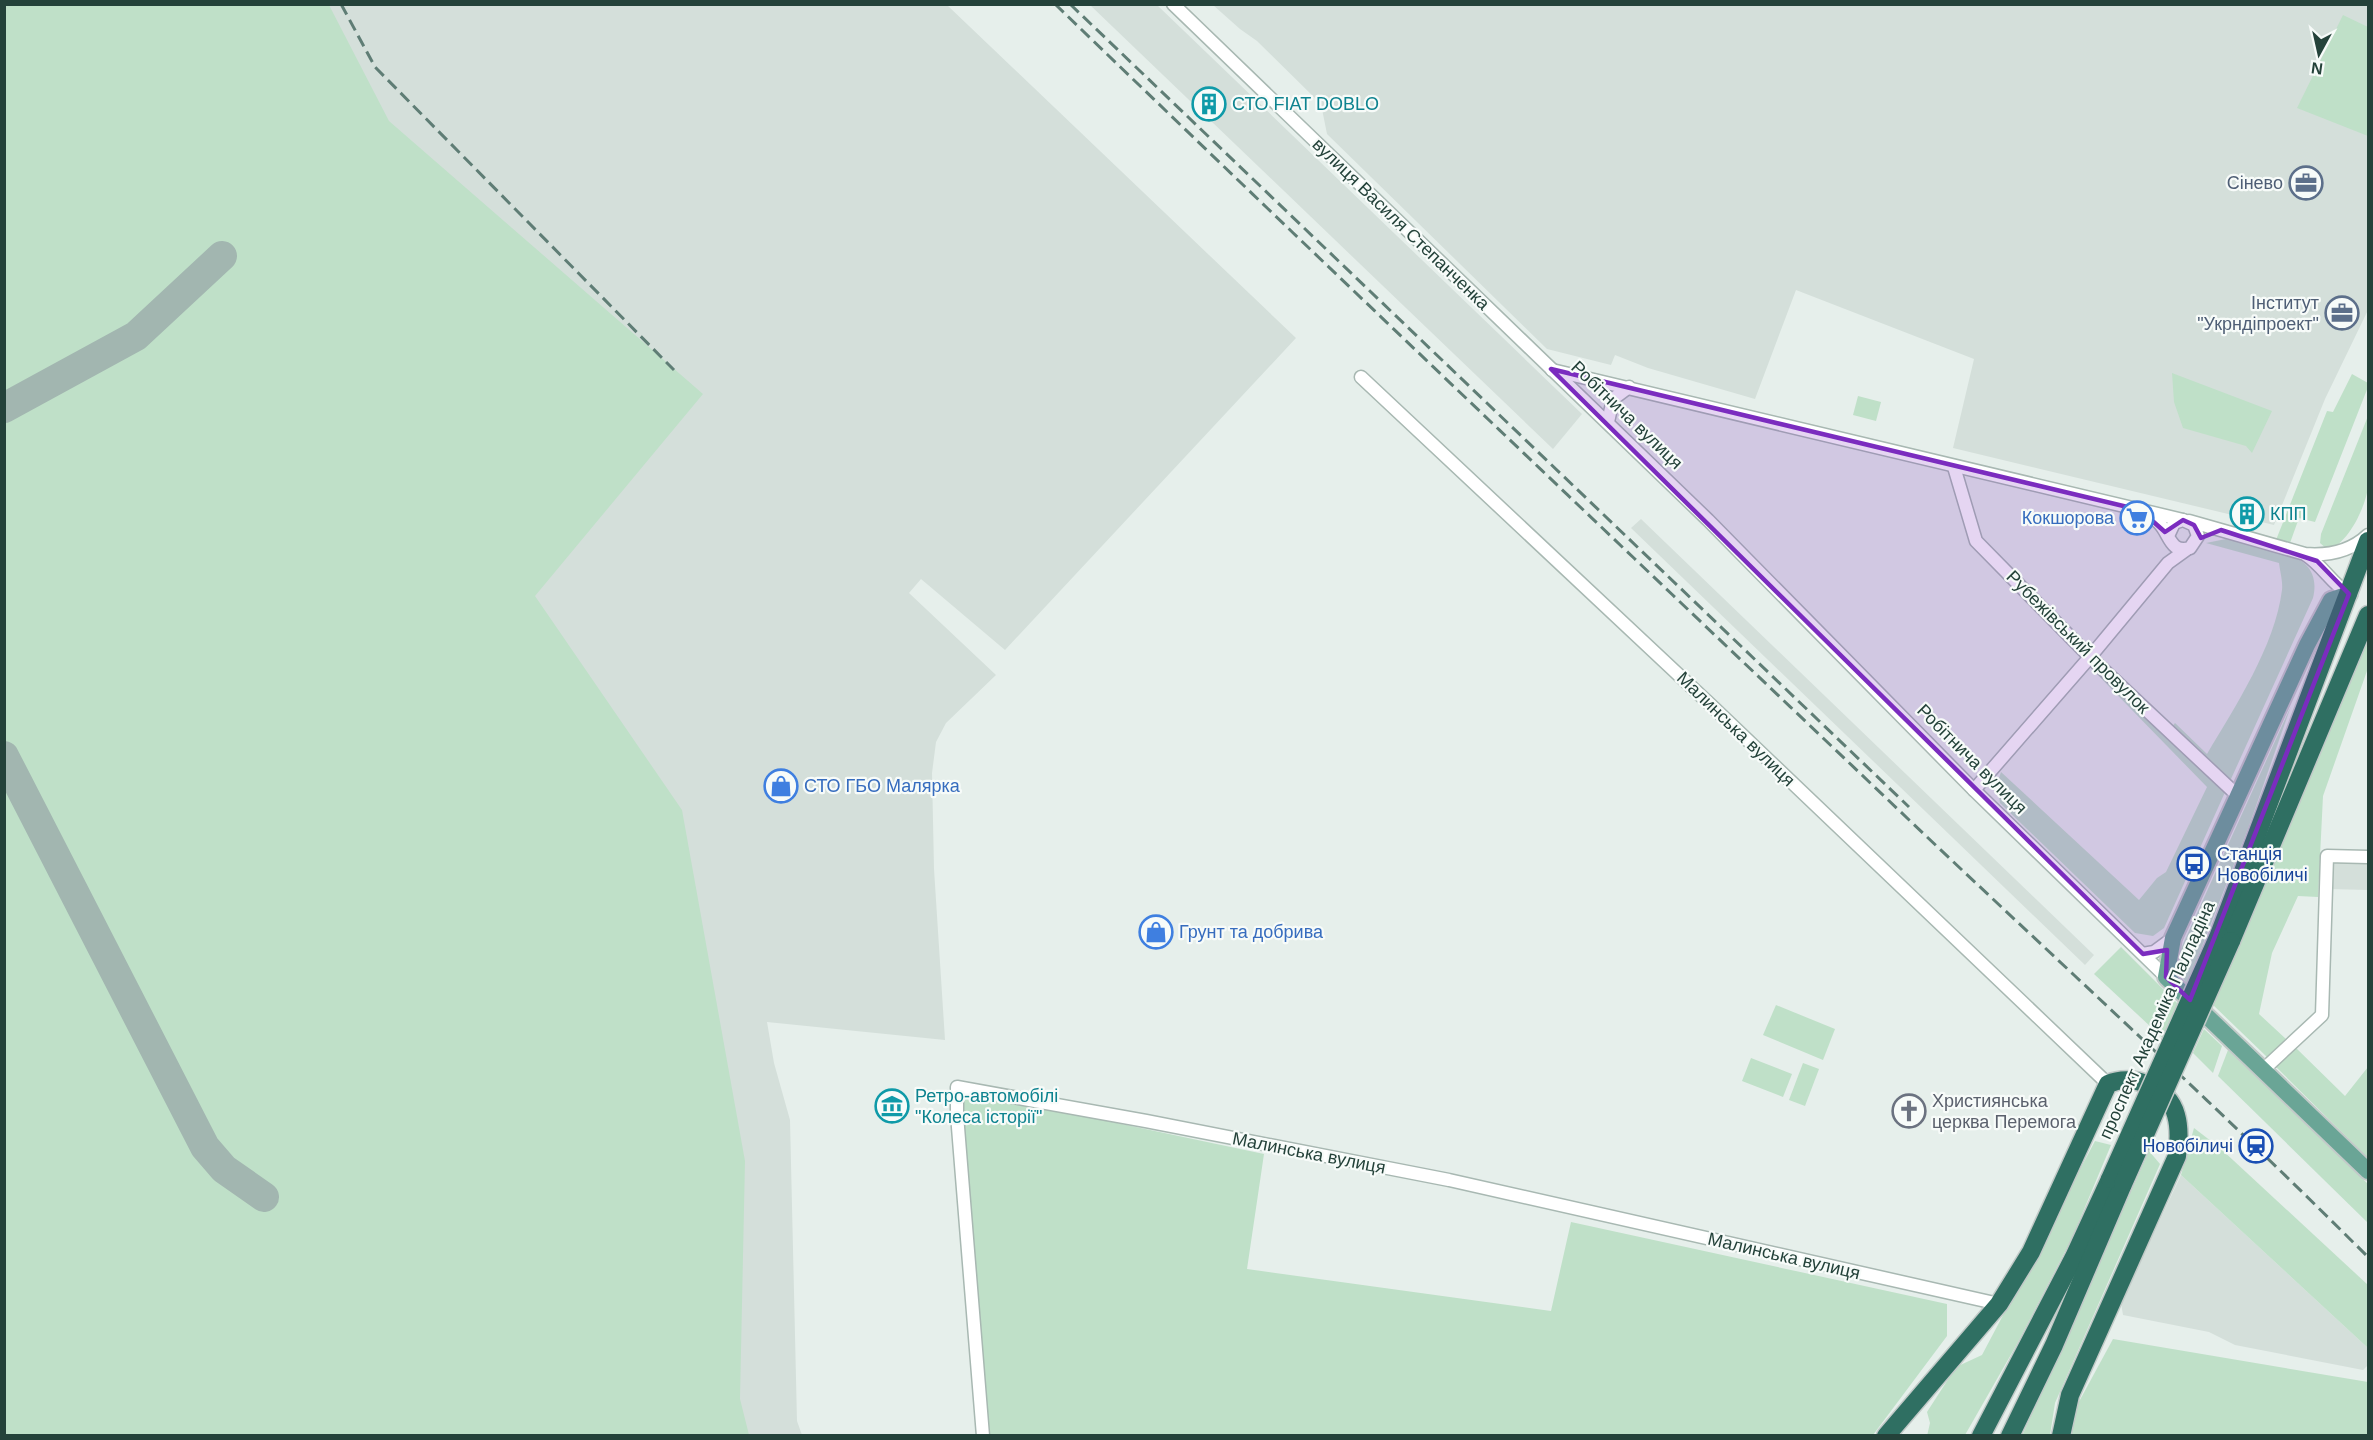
<svg xmlns="http://www.w3.org/2000/svg" width="2373" height="1440" viewBox="0 0 2373 1440" font-family="Helvetica,sans-serif">
	<style>
		.built { fill: #d4dfda }
		.green { fill: #bfe0c8 }
		.lines { fill: none; stroke-linecap: round; stroke-linejoin: round }
		.taxiway { stroke: #a2b6b0; stroke-width: 30 }
		.minor-casing { stroke: #a8b8b2; stroke-width: 15 }
		.major-casing { stroke: #c2cac8; stroke-width: 20 }
		.highway-casing { stroke: #c2cac8; stroke-width: 21 }
		.minor { stroke: #fff; stroke-width: 12 }
		.major { stroke: #6aa596; stroke-width: 16 }
		.highway { stroke: #2f6f62; stroke-width: 18 }
		.rail { stroke: #5f7d75; stroke-width: 3; stroke-dasharray: 12 6; stroke-linecap: butt }
		.highway-bridge-casing { stroke: #c2cac8; stroke-width: 21; stroke-linecap: butt }
		.highway-bridge { stroke: #2f6f62; stroke-width: 18 }
		.marked { fill: #7b2cbf; fill-opacity: 0.2; stroke: #7b2cbf; stroke-width: 4.5; stroke-linejoin: round }
		.labels { text-anchor: middle; stroke-width: 4.5; stroke-linejoin: round; paint-order: stroke }
		.culture-label { font-size: 18px; fill: #0d838f; stroke: #f7fbf9; text-anchor: start }
		.service-label { font-size: 18px; fill: #4e5e75; stroke: #f7fbf9; text-anchor: end }
		.street-label { font-size: 18px; fill: #24423a; stroke: #f7fbf9 }
		.shop-label { font-size: 18px; fill: #366cbe; stroke: #f7fbf9; text-anchor: start }
		.transit-label { font-size: 18px; fill: #164399; stroke: #f7fbf9; text-anchor: start }
		.worship-label { font-size: 18px; fill: #5b616d; stroke: #f7fbf9; text-anchor: start }
	</style>
	<rect width="100%" height="100%" fill="#e6efeb"/>
	<g class="built">
		<path d="M5,5H947L1296,338L1005,650L921,579L909,593L996,675L946,723L936,742L932,773L934,869L945,1040L767,1022L774,1063L790,1120L797,1421L802,1435L5,1436Z"/>
		<path d="M1090,5H1157L1208,54L1582,414L1553,449Z"/>
		<path d="M1213,5H2368V310L2325,399L2274,525L1953,448L1974,359L1796,290L1755,399L1648,368L1615,355L1611,365L1547,349L1327,134L1321,104L1257,41L1240,29Z"/>
		<path d="M1641,519L2094,955L2085,965L1631,528Z"/>
		<path d="M2329,859L2368,861V890L2329,889Z"/>
		<path d="M2181,1175L2368,1348V1365L2363,1370L2235,1345L2209,1332L2123,1315L2121,1303Z"/>
	</g>
	<g class="green">
		<path d="M5,4L329,5L389,121L703,394L535,596L682,810L745,1161L740,1399L749,1435H5Z"/>
		<path d="M2343,15L2368,27V136L2297,108Z"/>
		<path d="M2172,373L2272,411L2252,453L2246,446L2183,428L2174,402Z"/>
		<path d="M2352,374L2368,383V387L2315,522L2299,518L2290,543L2276,540L2327,411L2333,412Z"/>
		<path d="M1858,396L1881,402L1876,421L1853,415Z"/>
		<path d="M2368,416C2368,439 2371,464 2368,487C2366,506 2347,547 2327,549L2320,543L2321,534Z"/>
		<path d="M2226,539C2261,548 2325,548 2313,598L2231,779L2227,780L2171,728L2175,723L2207,754C2235,707 2275,646 2282,590C2283,582 2280,571 2279,563L2206,543Z"/>
		<path d="M2368,639V668L2323,796L2318,897L2298,896L2272,953L2259,1014L2286,1039L2267,1057L2212,1004Z"/>
		<path d="M2095,668L2226,790L2164,928L2153,936L2135,933L2000,803L1997,784L2001,772L2139,900L2157,878L2166,872L2207,787L2093,670Z"/>
		<path d="M2291,706L2249,826L2187,985L2177,968L2178,955Z"/>
		<path d="M2121,947L2180,1006L2166,1041L2094,974Z"/>
		<path d="M1776,1005L1835,1029L1823,1060L1763,1035Z"/>
		<path d="M2204,1029L2222,1046L2213,1073L2193,1053Z"/>
		<path d="M2295,1047L2345,1096L2368,1067V1158L2276,1067Z"/>
		<path d="M2228,1050L2368,1184V1223L2218,1076Z"/>
		<path d="M1751,1058L1792,1074L1783,1097L1742,1081Z"/>
		<path d="M1803,1063L1819,1069L1805,1106L1789,1100Z"/>
		<path d="M974,1093L1264,1154L1247,1269L1551,1311L1571,1222L1947,1304V1336L1873,1435H988L962,1098Z"/>
		<path d="M2194,1128L2220,1148L2368,1285V1348L2181,1175Z"/>
		<path d="M2095,1141L2111,1145L2072,1238L2017,1344L1965,1435L1927,1436L1930,1423L1927,1412L1956,1367L1982,1355Z"/>
		<path d="M2149,1151L2160,1164L2055,1403L2050,1435L2022,1436Z"/>
		<path d="M2113,1339L2368,1382V1435L2071,1436L2075,1409Z"/>
	</g>
	<g class="lines">
		<g class="taxiway">
			<path d="M4,408L136,336L222,256"/>
			<path d="M4,756L205,1147L224,1169L264,1197"/>
		</g>
		<g class="minor-casing">
			<g id="minor">
				<path d="M1173,4L1708,520L1974,790L2166,977"/>
				<path d="M1552,370L2183,520"/>
				<path d="M1361,377L1715,709L2108,1084"/>
				<path d="M1608,422L1613,399L1629,387"/>
				<path d="M1954,467L1976,541L2090,657L2237,795"/>
				<path d="M2146,514C2150,517 2155,519 2159,523C2170,534 2170,554 2190,548L2198,536L2194,525L2183,520L2174,523L2168,536"/>
				<path d="M2189,521L2305,554C2329,556 2351,551 2368,535"/>
				<path d="M2306,555C2323,566 2332,584 2349,594"/>
				<path d="M1974,790L2090,657L2168,563L2186,550"/>
				<path d="M2143,954L2154,952L2173,938"/>
				<path d="M2263,1070L2322,1015L2327,856L2368,857"/>
				<path d="M983,1436L957,1115V1087L1146,1121L1449,1180L1999,1304"/>
			</g>
		</g>
		<g class="major-casing">
			<path id="major" d="M2349,594L2331,600L2307,645L2173,938L2166,977L2368,1171"/>
		</g>
		<g class="highway-casing">
			<g id="highway">
				<path d="M2219,935L2368,541"/>
				<path d="M2231,941L2368,615"/>
				<path d="M1886,1436L1999,1304L2031,1252L2108,1084C2133,1073 2169,1087 2176,1115C2180,1129 2179,1142 2177,1156L2070,1395L2061,1436"/>
				<path d="M1981,1436L2074,1257L2110,1179"/>
				<path d="M2010,1436L2054,1345L2123,1184"/>
			</g>
		</g>
		<use href="#minor" class="minor"/>
		<use href="#major" class="major"/>
		<use href="#highway" class="highway"/>
		<g class="rail">
			<path d="M341,4L375,67L674,370"/>
			<path d="M1055,4C1344,283 1635,559 1926,836C2074,976 2224,1113 2368,1257"/>
			<path d="M1070,4L1909,807"/>
		</g>
		<g class="highway-bridge-casing">
			<g id="highway-bridge">
				<path d="M2110,1179L2219,935"/>
				<path d="M2123,1184L2231,941"/>
			</g>
		</g>
		<use href="#highway-bridge" class="highway-bridge"/>
	</g>
	<path class="marked" d="M1551,369L2140,510L2165,532L2183,520L2194,525L2201,538L2221,530L2317,561L2349,594L2190,1000L2166,977L2167,950L2143,954Z"/>
	<defs>
		<g id="building-ring" transform="scale(1.725)"><circle r="9.5" fill="#f7fbf9" stroke="#0f9aa8" stroke-width="1.5"/><path d="M-4-6H4V6H1V3H-1V6H-4ZM-2.5-4.3h1.7v1.8h-1.7ZM.8-4.3h1.7v1.8H.8ZM-2.5-1h1.7V.8h-1.7ZM.8-1h1.7V.8H.8Z" fill="#0f9aa8"/></g>
		<g id="office-ring" transform="scale(1.725)"><circle r="9.5" fill="#f7fbf9" stroke="#5c6f8a" stroke-width="1.5"/><path d="M-6-3h4V-5.5h4V-3h4V5H-6ZM-1-4.5V-3h2v-1.5ZM-6 0V1H6V0Z" fill="#5c6f8a"/></g>
		<g id="supermarket-ring" transform="scale(1.725)"><circle r="9.5" fill="#f7fbf9" stroke="#3f7fe0" stroke-width="1.5"/><path d="M-6-5.5h2.5l.6 2H6L4.5 2H-2.5L-4.4-4H-6ZM-1.5 3.2a1.3 1.3 0 1 0 .1 0ZM3 3.2a1.3 1.3 0 1 0 .1 0Z" fill="#3f7fe0"/></g>
		<g id="shop-ring" transform="scale(1.725)"><circle r="9.5" fill="#f7fbf9" stroke="#3f7fe0" stroke-width="1.5"/><path d="M-5-2.5h2.3a2.7 3.5 0 0 1 5.4 0H5L5.5 6h-11ZM-1.5-2.5h3a1.5 2.3 0 0 0-3 0Z" fill="#3f7fe0"/></g>
		<g id="bus-ring" transform="scale(1.725)"><circle r="9.5" fill="#f7fbf9" stroke="#1a4fb4" stroke-width="1.5"/><path d="M-5-6H5V4H4V6H2V4H-2V6H-4V4H-5ZM-3.5-4V0h7V-4ZM-3.5 1.2v1.5H-2V1.2ZM2 1.2v1.5H3.5V1.2Z" fill="#1a4fb4"/></g>
		<g id="museum-ring" transform="scale(1.725)"><circle r="9.5" fill="#f7fbf9" stroke="#0f9aa8" stroke-width="1.5"/><path d="M0-6L6-3V-2H-6V-3ZM-5-1h2V3h-2ZM-1-1h2V3h-2ZM3-1h2V3H3ZM-6 4H6V6H-6Z" fill="#0f9aa8"/></g>
		<g id="church-ring" transform="scale(1.725)"><circle r="9.5" fill="#f7fbf9" stroke="#6b7280" stroke-width="1.5"/><path d="M-1.2-6h2.4v3.5h3.3v2.4h-3.3V6h-2.4V-.1h-3.3v-2.4h3.3Z" fill="#6b7280"/></g>
		<g id="station-ring" transform="scale(1.725)"><circle r="9.5" fill="#f7fbf9" stroke="#1a4fb4" stroke-width="1.5"/><path d="M-3-6H3Q5-6 5-4V2Q5 4 3 4L4.5 6H3L1.5 4h-3L-3 6H-4.5L-3 4Q-5 4-5 2V-4Q-5-6-3-6ZM-3.5-4v3h7v-3ZM-3.5 1v1.5H-2V1ZM2 1v1.5H3.5V1Z" fill="#1a4fb4"/></g>
	</defs>
	<g fill-rule="evenodd">
		<use href="#building-ring" x="1209" y="104"/>
		<use href="#office-ring" x="2306" y="183"/>
		<use href="#office-ring" x="2342" y="313"/>
		<use href="#building-ring" x="2247" y="514"/>
		<use href="#supermarket-ring" x="2137" y="518"/>
		<use href="#shop-ring" x="781" y="786"/>
		<use href="#bus-ring" x="2194" y="864"/>
		<use href="#shop-ring" x="1156" y="932"/>
		<use href="#museum-ring" x="892" y="1106"/>
		<use href="#church-ring" x="1909" y="1111"/>
		<use href="#station-ring" x="2256" y="1146"/>
	</g>
	<g class="labels">
		<g class="culture-label">
			<text x="1232" y="110">СТО FIAT DOBLO</text>
			<text x="2270" y="520">КПП</text>
			<text x="915" y="1102">Ретро-автомобілі<tspan x="915" dy="21">"Колеса історії"</tspan></text>
		</g>
		<g class="service-label">
			<text x="2283" y="189">Сінево</text>
			<text x="2319" y="309">Інститут<tspan x="2319" dy="21">"Укрндіпроект"</tspan></text>
		</g>
		<g class="street-label">
			<text transform="translate(1401 224) rotate(44)" y="6">вулиця Василя Степанченка</text>
			<text transform="translate(1627 415) rotate(44)" y="6">Робітнича вулиця</text>
			<text transform="translate(2078 642) rotate(45)" y="6">Рубежівський провулок</text>
			<text transform="translate(1736 729) rotate(44)" y="6">Малинська вулиця</text>
			<text transform="translate(1972 759) rotate(45)" y="6">Робітнича вулиця</text>
			<text transform="translate(2157 1020) rotate(-66)" y="6">проспект Академіка Палладіна</text>
			<text transform="translate(1309 1153) rotate(11)" y="6">Малинська вулиця</text>
			<text transform="translate(1784 1256) rotate(13)" y="6">Малинська вулиця</text>
		</g>
		<g class="shop-label">
			<text x="2114" y="524" text-anchor="end">Кокшорова</text>
			<text x="804" y="792">СТО ГБО Малярка</text>
			<text x="1179" y="938">Грунт та добрива</text>
		</g>
		<g class="transit-label">
			<text x="2217" y="860">Станція<tspan x="2217" dy="21">Новобіличі</tspan></text>
			<text x="2233" y="1152" text-anchor="end">Новобіличі</text>
		</g>
		<g class="worship-label">
			<text x="1932" y="1107">Християнська<tspan x="1932" dy="21">церква Перемога</tspan></text>
		</g>
	</g>
	<rect width="2373" height="1440" fill="none" stroke="#24423a" stroke-width="12"/>
	<g transform="translate(2319 54) rotate(188)" stroke="#f7fbf9" stroke-width="4.5" paint-order="stroke">
	<path d="M0-4.5L10 22L0 15L-10 22Z" fill="#24423a"/>
	<text y="-9" font-size="16" font-weight="bold" text-anchor="middle" fill="#24423a">N</text>
	</g>
</svg>
